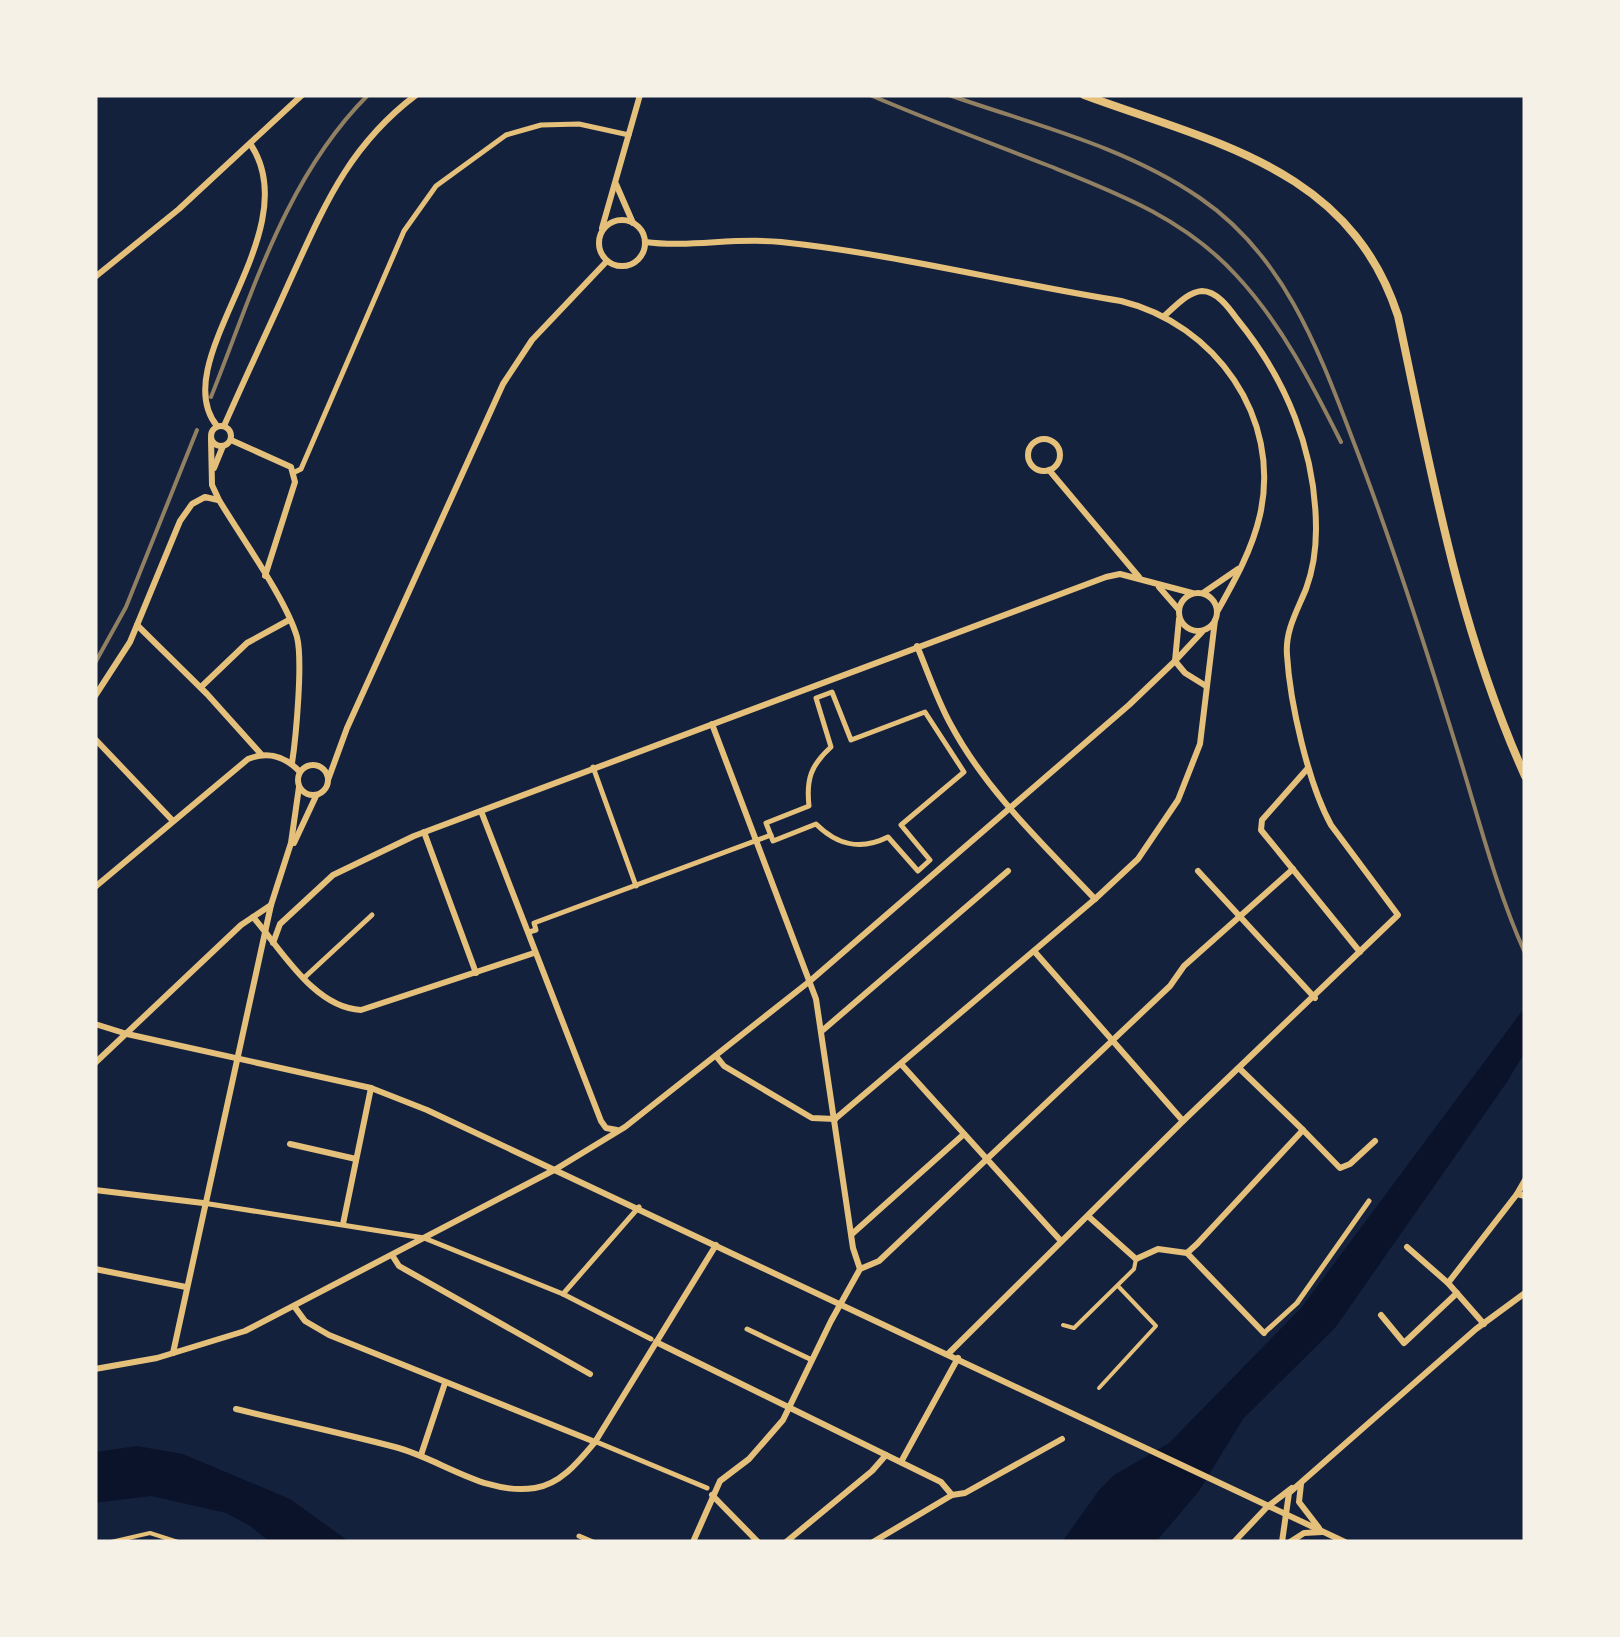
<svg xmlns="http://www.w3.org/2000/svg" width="1620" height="1637" viewBox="0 0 1620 1637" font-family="Inter,sans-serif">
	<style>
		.water { fill: #0b132b }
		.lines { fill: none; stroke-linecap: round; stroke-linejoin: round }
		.service { stroke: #e5c07b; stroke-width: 4 }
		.pedestrian { stroke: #e5c07b; stroke-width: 5 }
		.minor { stroke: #e5c07b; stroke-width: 6 }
		.tertiary { stroke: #e5c07b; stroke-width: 8 }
		.rail { stroke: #918062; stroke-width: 4 }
	</style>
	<rect width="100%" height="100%" fill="#14213d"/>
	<g class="water">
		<path d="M1525,1007V1052L1507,1082L1335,1328L1243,1419L1199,1491L1156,1542H1062L1099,1490L1114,1475L1169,1443L1301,1308Z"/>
		<path d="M137,1446L183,1454L290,1499L350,1542H270L250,1526L226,1513L151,1496L95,1503V1452Z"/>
	</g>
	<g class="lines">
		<g class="service">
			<path d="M1063,1325L1074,1328L1134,1269L1136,1259"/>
			<path d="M1099,1388L1156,1326L1118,1286"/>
			<path d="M111,1542L150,1533L178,1542"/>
		</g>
		<g class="pedestrian">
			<path d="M295,472L301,469L404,231L436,186L506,135L541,125L579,124L629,135"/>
			<path d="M832,692L851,740L925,712L964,772L901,825L930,860L918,871L888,837C860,851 837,845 816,824L773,841L766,823L809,806C806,779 811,765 831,747L816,698Z"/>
			<path d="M593,767L636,886"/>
			<path d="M529,932L536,930L534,923L771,835"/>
			<path d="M305,977L372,915"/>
			<path d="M203,1203L424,1238L563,1294L651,1339"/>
			<path d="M563,1294L639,1207"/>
			<path d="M747,1329L812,1360"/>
			<path d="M1264,1333L1297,1303L1369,1201"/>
			<path d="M599,1443L707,1488"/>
			<path d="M579,1536L593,1542"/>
		</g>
		<g class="minor">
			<path d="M616,184L633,223"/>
			<circle cx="622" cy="243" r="23"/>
			<path d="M602,228L640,95"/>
			<path d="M645,242C690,248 735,237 781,242C895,254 1008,283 1121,301C1215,324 1282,417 1260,515C1252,550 1235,580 1217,612"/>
			<path d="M95,277L179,209L302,95"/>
			<circle cx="221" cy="436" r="10"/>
			<path d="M217,426C164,361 309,234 251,145"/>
			<path d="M224,426C245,378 267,332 288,285C323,209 347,147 416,95"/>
			<path d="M211,439L212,485L219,500C241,537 286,599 297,637C303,661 296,737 292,763"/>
			<circle cx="1044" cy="455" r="16"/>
			<path d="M231,440L291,467L295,482L265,576"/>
			<path d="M214,468L223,446"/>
			<path d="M1049,470L1139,577"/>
			<path d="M1159,587L1179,610"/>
			<path d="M1203,593L1238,569"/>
			<circle cx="1198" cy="612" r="19"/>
			<path d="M1179,619L1175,661L1202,632"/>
			<path d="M137,625L207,694L261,754"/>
			<path d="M917,646C928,672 937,700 951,725C987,792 1044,845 1095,899"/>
			<path d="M201,687L247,643L289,620"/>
			<path d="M95,696L130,642L180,521L192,504L205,497L218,500"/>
			<path d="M712,724L816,999L853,1248L860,1269"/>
			<path d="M95,739L173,821"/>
			<circle cx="313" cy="780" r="15"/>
			<path d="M1308,768L1262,820L1261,830L1360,952"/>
			<path d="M328,780L347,728L503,384L532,340L607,261"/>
			<path d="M481,811L601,1121L606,1128L617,1130"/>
			<path d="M424,832L476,973"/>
			<path d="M294,843L316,796"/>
			<path d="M1198,871L1315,998"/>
			<path d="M95,887L248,759C268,751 285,756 300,772"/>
			<path d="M253,917C281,949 314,1008 361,1010L534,953"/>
			<path d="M273,943L280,924L333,875L414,836L1106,577L1120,574L1192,593"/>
			<path d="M1034,951L1183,1121"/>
			<path d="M95,1024L127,1034L371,1088L427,1110L1345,1542"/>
			<path d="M823,1030L1008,871"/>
			<path d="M716,1056L724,1066L812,1118L835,1119"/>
			<path d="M95,1063L241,925L271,905"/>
			<path d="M901,1064L1061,1241"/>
			<path d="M835,1119L1095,899L1138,859L1178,800L1200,744L1215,620"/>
			<path d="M1303,1130L1340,1168L1350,1164L1375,1141"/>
			<path d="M290,1144L356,1159"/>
			<path d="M1525,1180L1517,1194L1525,1196"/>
			<path d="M95,1190L203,1203"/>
			<path d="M1088,1216L1136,1259L1158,1249L1187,1253L1197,1244L1303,1130L1240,1069"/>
			<path d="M343,1224L371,1088"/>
			<path d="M852,1234L964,1134"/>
			<path d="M1407,1247L1448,1283L1484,1324"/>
			<path d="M1187,1253L1264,1333"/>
			<path d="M392,1255L399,1266L590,1374"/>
			<path d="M95,1269L186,1287"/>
			<path d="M1448,1283L1517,1194"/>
			<path d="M294,1306L305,1321L329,1335L595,1442"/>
			<path d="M1381,1315L1404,1343L1457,1293"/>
			<path d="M656,1342L941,1482L952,1495"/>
			<path d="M173,1353L271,905L291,843L299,787"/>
			<path d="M948,1354L1183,1121L1398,915L1331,825C1308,783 1290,703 1287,655C1285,631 1297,611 1306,589C1313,570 1316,550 1316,529C1316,451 1286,379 1237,319C1229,308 1217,291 1202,291C1187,292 1175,307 1164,316"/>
			<path d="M95,1369L157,1358L245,1331L556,1169L625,1127L810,981L1129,705L1175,661L1185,673L1206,686"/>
			<path d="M236,1409C289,1422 342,1433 395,1447C441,1459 485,1496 535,1488C561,1484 579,1461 595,1442L716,1245"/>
			<path d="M421,1455L445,1383"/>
			<path d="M901,1462L958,1358"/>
			<path d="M1301,1484L1299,1502L1319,1528"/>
			<path d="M712,1495L758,1542"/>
			<path d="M693,1542L720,1481L749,1459L783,1420L831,1321L860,1269L879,1261L1170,986L1184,966L1293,869"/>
			<path d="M786,1542L872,1471L886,1455"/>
			<path d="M873,1542L952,1495L965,1493L1062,1439"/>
			<path d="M1234,1542L1267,1507L1292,1488"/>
			<path d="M1282,1542L1289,1493L1476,1329L1525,1293"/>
			<path d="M1290,1542L1304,1533L1322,1532"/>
		</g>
		<path class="tertiary" d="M1084,95C1214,143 1350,168 1398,316C1432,475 1458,627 1525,776"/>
		<g class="rail">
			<path d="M870,95C928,120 988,142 1047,165C1117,193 1184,218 1236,275C1281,323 1312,384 1341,442"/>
			<path d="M949,95C1034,125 1125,146 1200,198C1285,256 1319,351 1354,443C1393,545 1426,648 1458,752C1479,819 1496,889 1525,953"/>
			<path d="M211,397C253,292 286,177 368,95"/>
			<path d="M95,663L126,607L197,430"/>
		</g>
	</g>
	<rect width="1620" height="1637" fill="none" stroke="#f6f1e7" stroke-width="195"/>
</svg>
